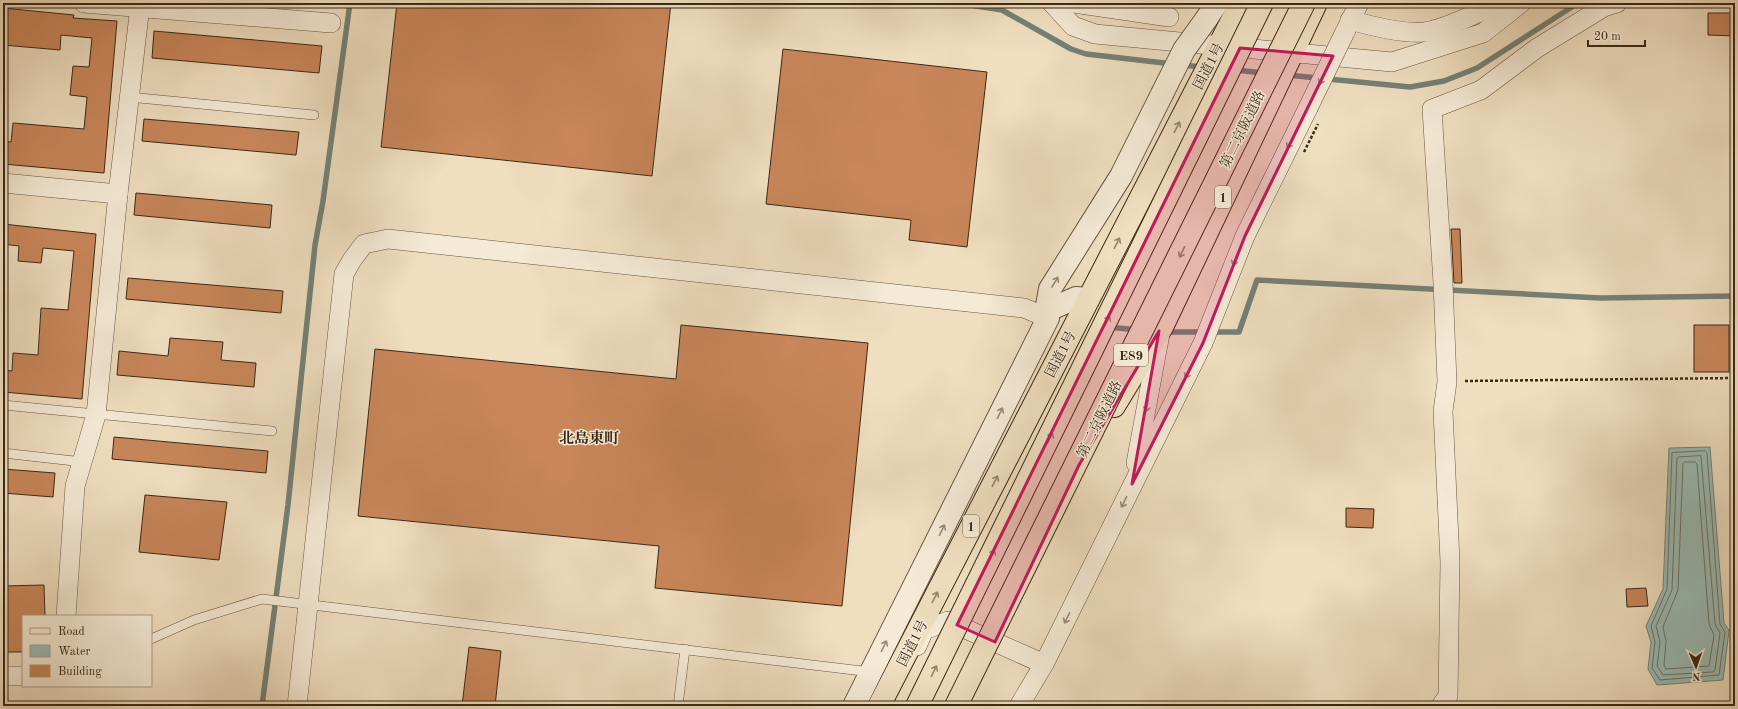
<svg xmlns="http://www.w3.org/2000/svg" width="1738" height="709" viewBox="0 0 1738 709" font-family="'Old Standard TT','Noto Serif JP',serif">
	<style>
		.water { fill: #9abcb6; stroke: #748176 }
		.lines { fill: none; stroke-linecap: round; stroke-linejoin: round }
		.shore { stroke: #6a7266; stroke-width: 1 }
		.stream { stroke: #748176; stroke-width: 5.5 }
		.building { fill: #c8865a; stroke: #3b2915 }
		.service-casing { stroke: #685640; stroke-width: 10 }
		.minor-casing { stroke: #685640; stroke-width: 20 }
		.tertiary-casing { stroke: #685640; stroke-width: 24 }
		.trunk-casing { stroke: #3b2915; stroke-width: 24 }
		.path { stroke: #3b2915; stroke-width: 2.5; stroke-dasharray: 3 2; stroke-linecap: butt }
		.service { stroke: #f5ead6; stroke-width: 9 }
		.minor { stroke: #f5ead6; stroke-width: 19 }
		.tertiary { stroke: #f5ead6; stroke-width: 22 }
		.trunk { stroke: #efdec0; stroke-width: 22 }
		.minor-bridge-casing { stroke: #685640; stroke-width: 20; stroke-linecap: butt }
		.tertiary-bridge-casing { stroke: #685640; stroke-width: 24; stroke-linecap: butt }
		.motorway-bridge-casing { stroke: #3b2915; stroke-width: 24; stroke-linecap: butt }
		.path-bridge { stroke: #3b2915; stroke-width: 2.5; stroke-dasharray: 3 2; stroke-linecap: butt }
		.minor-bridge { stroke: #f5ead6; stroke-width: 19 }
		.tertiary-bridge { stroke: #f5ead6; stroke-width: 22 }
		.motorway-bridge { stroke: #efdec0; stroke-width: 22 }
		.oneway { stroke: #988a76 }
		.oneway2 { stroke: #95846a }
		.marked { fill: #c2185b; fill-opacity: 0.2; stroke: #c2185b; stroke-width: 3; stroke-linejoin: round }
		.labels { text-anchor: middle; stroke-width: 3; stroke-linejoin: round; paint-order: stroke }
		.shield { fill: #f5ead6; stroke: #73634f; stroke-width: 1 }
		.shield-label { font-size: 13px; font-weight: bold; fill: #3b2915 }
		.street-label { font-size: 14px; fill: #3b2915; stroke: #f5ead6 }
		.neighbourhood-label { font-size: 15px; font-weight: bold; fill: #3b2915; stroke: #f5ead6 }
	</style>
	<rect width="100%" height="100%" fill="#efdec0"/>
	<filter id="stains"><feTurbulence type="fractalNoise" baseFrequency=".005" numOctaves="4"/><feColorMatrix values="0 0 0 0 .2 0 0 0 0 .09 0 0 0 0 .02 0 0 0 .5 -.17"/></filter>
	<radialGradient id="worn" r=".72"><stop offset=".6" stop-color="#630" stop-opacity="0"/><stop offset="1" stop-color="#630" stop-opacity=".3"/></radialGradient>
	<path class="water" d="M1710,447L1724,623L1729,630L1723,680L1657,685L1648,669L1651,642L1646,626L1663,589L1669,448Z"/>
	<g class="lines">
		<g class="shore">
			<path d="M1705,451L1707,453L1720,624L1725,632L1719,675L1660,680L1652,668L1655,642L1651,626L1667,589L1672,453Z"/>
			<path d="M1701,456L1715,624L1720,633L1715,670L1713,672L1663,675L1657,666L1660,642L1656,626L1672,590L1677,458L1679,457Z"/>
			<path d="M1685,462H1695L1697,464L1709,624L1714,635L1709,666L1666,669L1664,665L1666,641L1663,627L1678,590L1683,464Z"/>
		</g>
		<g class="stream">
			<path d="M957,3L1002,10L1071,49L1086,54L1173,64"/>
			<path d="M1181,65L1203,67"/>
			<path d="M1235,70L1264,73"/>
			<path d="M1287,75L1410,87L1444,81L1477,68L1578,3"/>
			<path d="M1108,327L1138,330"/>
			<path d="M1164,332H1239L1257,280L1600,298L1735,296"/>
			<path d="M262,706L288,505L315,245L323,201L350,3"/>
		</g>
	</g>
	<g class="building">
		<path d="M397,3H671L652,176L381,147Z"/>
		<path d="M3,8L74,15L73,18L117,21L104,173L3,164V141L11,142L13,123L84,129L87,97L70,95L73,66L89,67L92,38L61,35L60,50L3,45Z"/>
		<path d="M1708,13H1735V36L1708,35Z"/>
		<path d="M154,31L322,46L319,73L152,58Z"/>
		<path d="M783,49L987,72L967,247L909,240L911,220L766,204Z"/>
		<path d="M144,119L299,132L296,155L142,141Z"/>
		<path d="M136,193L272,205L270,228L134,215Z"/>
		<path d="M3,224L96,234L82,399L3,392V370L12,371L13,353L38,355L41,308L68,310L74,251L43,248L41,263L18,261L19,246L3,244Z"/>
		<path d="M1451,229H1460L1462,283H1454Z"/>
		<path d="M128,278L283,291L281,313L126,299Z"/>
		<path d="M681,325L868,343L842,606L655,588L659,546L358,516L375,349L676,379Z"/>
		<rect x="1694" y="325" width="35" height="47"/>
		<path d="M170,338L223,342L221,360L256,363L254,387L117,375L119,351L168,356Z"/>
		<path d="M114,437L268,451L266,473L112,459Z"/>
		<path d="M3,469L55,473L53,497L3,493Z"/>
		<path d="M145,495L227,502L219,560L139,552Z"/>
		<path d="M1346,508L1374,509L1373,528L1346,527Z"/>
		<path d="M44,585L45,616H23V652H3V586Z"/>
		<path d="M1646,588L1648,606L1627,607L1626,589Z"/>
		<path d="M469,647L501,651L495,706H462Z"/>
	</g>
	<g class="lines">
		<g class="service-casing">
			<g id="service">
				<path d="M252,16L253,3"/>
				<path d="M129,97L314,115"/>
				<path d="M3,405L272,431"/>
				<path d="M3,453L83,462"/>
				<path d="M151,639L194,620L262,599L871,672"/>
				<path d="M678,706L685,649"/>
			</g>
		</g>
		<g class="minor-casing">
			<g id="minor">
				<path d="M84,3L331,23"/>
				<path d="M1052,3L1073,26L1095,34L1392,62L1483,33L1521,3"/>
				<path d="M1074,3L1169,17"/>
				<path d="M1350,20C1371,26 1402,34 1424,32C1444,30 1479,12 1499,3"/>
				<path d="M1346,30L1359,3"/>
				<path d="M3,183L118,194"/>
				<path d="M1136,463L1160,334"/>
				<path d="M66,616L75,486L96,415L118,194L140,6"/>
				<path d="M917,646L924,630L948,621L1044,664"/>
				<path d="M3,676H23"/>
				<path d="M297,706L344,274L352,260L364,244L388,239L1024,308L1048,318"/>
				<path d="M1019,706L1044,664L1203,343L1245,236L1308,108"/>
				<path d="M1441,706L1448,696L1450,562L1443,411L1447,382L1443,283L1432,109L1481,90L1537,48L1604,7L1617,3"/>
			</g>
		</g>
		<g class="tertiary-casing">
			<g id="tertiary">
				<path d="M1207,18L1217,3"/>
				<path d="M1046,311L1076,298L1088,299"/>
				<path d="M854,706L1048,318L1046,311L1050,289L1121,176L1162,94"/>
			</g>
		</g>
		<g class="trunk-casing">
			<g id="trunk">
				<path d="M1114,406L1162,327L1316,3"/>
				<path d="M879,706L1241,3"/>
			</g>
		</g>
		<path class="path" d="M1465,381L1735,378"/>
		<use href="#service" class="service"/>
		<use href="#minor" class="minor"/>
		<use href="#tertiary" class="tertiary"/>
		<use href="#trunk" class="trunk"/>
		<g class="minor-bridge-casing">
			<path id="minor-bridge" d="M1308,108L1345,32"/>
		</g>
		<g class="tertiary-bridge-casing">
			<path id="tertiary-bridge" d="M1162,94L1184,50L1207,18"/>
		</g>
		<g class="motorway-bridge-casing">
			<g id="motorway-bridge">
				<path d="M917,706L1262,3"/>
				<path d="M956,706L1304,3"/>
			</g>
		</g>
		<path class="path-bridge" d="M1304,152L1318,124"/>
		<use href="#minor-bridge" class="minor-bridge"/>
		<use href="#tertiary-bridge" class="tertiary-bridge"/>
		<use href="#motorway-bridge" class="motorway-bridge"/>
	</g>
	<defs><path id="oneway-shaft" d="M-6 0H5M1.5-3L5.5 0L1.5 3" fill="none" stroke-width="1.6" stroke-linecap="round" stroke-linejoin="round"/></defs>
	<g class="oneway">
		<use href="#oneway-shaft" transform="translate(1322 79) rotate(116)"/>
		<use href="#oneway-shaft" transform="translate(1290 143) rotate(116)"/>
		<use href="#oneway-shaft" transform="translate(1235 260) rotate(111)"/>
		<use href="#oneway-shaft" transform="translate(1055 282) rotate(-59)"/>
		<use href="#oneway-shaft" transform="translate(1188 373) rotate(117)"/>
		<use href="#oneway-shaft" transform="translate(1147 406) rotate(101)"/>
		<use href="#oneway-shaft" transform="translate(1000 413) rotate(-64)"/>
		<use href="#oneway-shaft" transform="translate(1124 502) rotate(116)"/>
		<use href="#oneway-shaft" transform="translate(942 530) rotate(-64)"/>
		<use href="#oneway-shaft" transform="translate(1067 618) rotate(116)"/>
		<use href="#oneway-shaft" transform="translate(884 646) rotate(-64)"/>
	</g>
	<g class="oneway2">
		<use href="#oneway-shaft" transform="translate(1177 127) rotate(-63)"/>
		<use href="#oneway-shaft" transform="translate(1117 243) rotate(-63)"/>
		<use href="#oneway-shaft" transform="translate(1182 252) rotate(116)"/>
		<use href="#oneway-shaft" transform="translate(1107 321) rotate(-64)"/>
		<use href="#oneway-shaft" transform="translate(1050 438) rotate(-64)"/>
		<use href="#oneway-shaft" transform="translate(995 481) rotate(-63)"/>
		<use href="#oneway-shaft" transform="translate(992 555) rotate(-64)"/>
		<use href="#oneway-shaft" transform="translate(935 597) rotate(-63)"/>
		<use href="#oneway-shaft" transform="translate(934 671) rotate(-64)"/>
	</g>
	<path class="marked" d="M1240,48L1333,56L1245,236L1203,343L1132,484L1159,331L1079,465L995,642L957,625Z"/>
	<g class="labels">
		<g class="shield">
			<rect x="1215" y="186" width="16" height="22" rx="3"/>
			<rect x="1114" y="344" width="34" height="22" rx="3"/>
			<rect x="963" y="515" width="16" height="22" rx="3"/>
		</g>
		<g class="shield-label">
			<text x="1223" y="202">1</text>
			<text x="1131" y="360">E89</text>
			<text x="971" y="531">1</text>
		</g>
		<g class="street-label">
			<text transform="translate(1208 66) rotate(-63)" y="5">国道1号</text>
			<text transform="translate(1242 129) rotate(-64)" y="5">第二京阪道路</text>
			<text transform="translate(1060 354) rotate(-63)" y="5">国道1号</text>
			<text transform="translate(1099 419) rotate(-64)" y="5">第二京阪道路</text>
			<text transform="translate(912 643) rotate(-63)" y="5">国道1号</text>
		</g>
		<g class="neighbourhood-label">
			<text x="589" y="443">北島東町</text>
		</g>
	</g>
	<rect width="1738" height="709" fill="none" stroke="#efdec0" stroke-width="16"/>
	<rect x="4" y="4" width="1730" height="701" fill="none" stroke="#3b2915" stroke-width="2"/>
	<rect x="8" y="8" width="1722" height="693" fill="none" stroke="#3b2915"/>
	<rect x="22" y="615" width="130" height="72" fill="#f5ead6" stroke="#ab9d89"/>
	<rect x="30" y="628" width="20" height="6" fill="#f5ead6" stroke="#ab9d89"/>
	<text x="58" y="635" font-size="12" fill="#3b2915">Road</text>
	<rect x="30" y="645" width="20" height="12" fill="#9abcb6" stroke="#ab9d89"/>
	<text x="58" y="655" font-size="12" fill="#3b2915">Water</text>
	<rect x="30" y="665" width="20" height="12" fill="#c8865a" stroke="#ab9d89"/>
	<text x="58" y="675" font-size="12" fill="#3b2915">Building</text>
	<g transform="translate(1696 667) rotate(178)" stroke="#f5ead6" stroke-width="3" paint-order="stroke">
	<path d="M0-3L7 15L0 10L-7 15Z" fill="#3b2915"/>
	<text y="-6" font-size="11" font-weight="bold" text-anchor="middle" fill="#3b2915">N</text>
	</g>
	<path d="M1588 40v6h57v-6" fill="none" stroke="#3b2915" stroke-width="2"/>
	<text x="1594" y="40" font-size="12" fill="#3b2915" stroke="#f5ead6" stroke-width="3" paint-order="stroke">20 m</text>
	<rect width="100%" height="100%" filter="url(#stains)"/>
	<rect width="100%" height="100%" fill="url(#worn)"/>
</svg>
